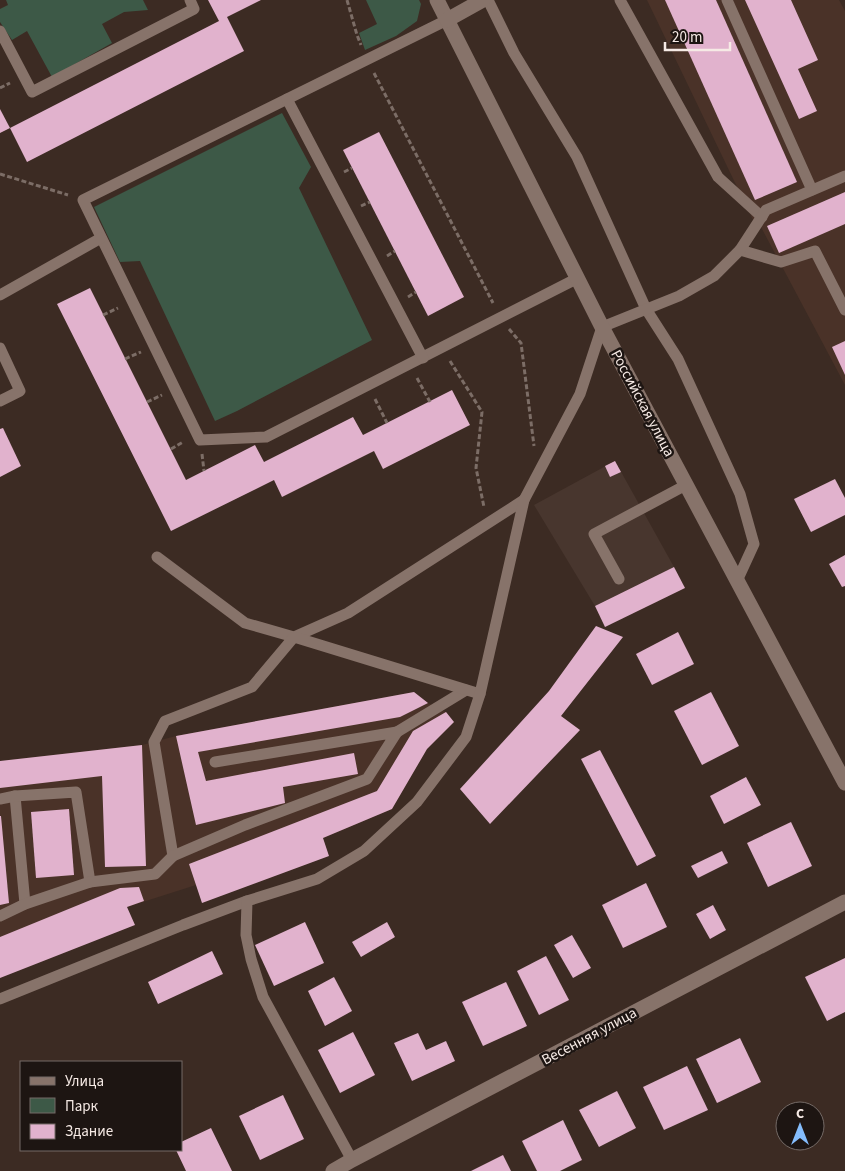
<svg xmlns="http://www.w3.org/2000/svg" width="845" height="1171" viewBox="0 0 845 1171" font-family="'Source Sans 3',sans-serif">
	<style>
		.commercial { fill: #48362e }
		.built { fill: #4a3228 }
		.green { fill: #3d5947 }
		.building { fill: #e1b2cd }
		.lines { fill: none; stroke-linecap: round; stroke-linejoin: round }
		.path { stroke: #7c6d66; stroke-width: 3; stroke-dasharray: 5 2.5; stroke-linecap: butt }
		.lane { stroke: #87736a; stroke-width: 11 }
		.street { stroke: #87736a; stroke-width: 15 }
		.labels { text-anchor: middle; stroke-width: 5; stroke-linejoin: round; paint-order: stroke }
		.street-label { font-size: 15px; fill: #f6eae5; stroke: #1d1512 }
	</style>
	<rect width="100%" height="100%" fill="#3c2b23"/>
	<path class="commercial" d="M615,461L674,567L595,606L534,505Z"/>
	<g class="built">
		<path d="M647,0H839L845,11V385L761,227L752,218Z"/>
		<path d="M414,692L428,703L446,712L454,722L427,749L392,809L323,838L196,885L127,907L0,958V761L142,745L176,736Z"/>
	</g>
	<g class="green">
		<path d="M6,0H143L148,10L124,12L102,24L112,43L52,77L27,31L12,40L0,22V9L8,5Z"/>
		<path d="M366,0H419L421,4L417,21L396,36L365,50L359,33L377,24Z"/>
		<path d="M282,113L311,167L299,188L372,340L237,411L215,421L140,261L120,262L94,207Z"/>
	</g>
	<g class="building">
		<path d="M208,0H261L227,17L244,51L27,162L10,128L219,21Z"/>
		<path d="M665,0H716L797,182L755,200Z"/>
		<path d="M745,0H791L818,60L798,69L817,111L799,119Z"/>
		<path d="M0,109L10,128L0,133Z"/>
		<path d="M379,132L464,297L428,316L343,150Z"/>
		<path d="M845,192V224L779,253L767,226Z"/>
		<path d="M90,288L186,480L255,445L264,462L353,417L363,435L452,390L470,425L383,469L374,451L282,497L274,480L171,531L57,304Z"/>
		<path d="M845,341V375L832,347Z"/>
		<path d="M3,428L21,466L0,477V429Z"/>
		<path d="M615,461L621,472L610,477L605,466Z"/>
		<path d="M835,479L845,498V515L811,532L794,499Z"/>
		<path d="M845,555V586L842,587L829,564Z"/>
		<path d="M674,567L685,588L605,627L595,606Z"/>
		<path d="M596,626L623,637L561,716L580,730L490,824L460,789L549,691Z"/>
		<path d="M678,632L694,664L652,685L636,654Z"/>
		<path d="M414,692L428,703L400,717L198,752L206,781L354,753L358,774L283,787L285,803L196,825L176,736Z"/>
		<path d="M711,692L739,746L702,765L674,711Z"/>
		<path d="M446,712L454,722L427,749L392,809L323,838L329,856L202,903L189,864L377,791L413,731Z"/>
		<path d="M142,745L146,866L105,867L102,776L0,788V761Z"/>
		<path d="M600,750L656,856L637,866L581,759Z"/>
		<path d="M746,777L761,805L724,824L710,796Z"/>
		<path d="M69,809L74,875L36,878L31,812Z"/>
		<path d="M0,816H1L9,903L0,905Z"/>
		<path d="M791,822L812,866L768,887L747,843Z"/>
		<path d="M722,851L728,863L698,878L691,866Z"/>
		<path d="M646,883L667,927L623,948L602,905Z"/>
		<path d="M139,887L144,901L127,907L135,925L0,978V937L120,888Z"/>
		<path d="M713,905L726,930L710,939L696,914Z"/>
		<path d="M305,922L324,963L274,986L255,945Z"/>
		<path d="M387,922L395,937L361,957L352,942Z"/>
		<path d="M572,935L591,968L573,978L554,945Z"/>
		<path d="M212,951L223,974L158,1004L148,982Z"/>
		<path d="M546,956L569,1000L539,1015L517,971Z"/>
		<path d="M845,958V1012L827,1021L805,977Z"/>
		<path d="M334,977L352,1011L325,1026L308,991Z"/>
		<path d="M506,982L527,1026L483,1046L462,1002Z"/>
		<path d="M353,1032L375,1075L340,1093L318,1050Z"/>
		<path d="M418,1033L426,1050L446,1041L455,1061L412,1081L394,1043Z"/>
		<path d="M740,1038L761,1082L717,1103L696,1059Z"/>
		<path d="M687,1066L708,1110L664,1130L643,1087Z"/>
		<path d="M617,1091L636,1128L599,1147L579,1110Z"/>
		<path d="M283,1095L304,1139L260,1160L239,1116Z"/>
		<path d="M563,1120L582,1160L560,1171H537L522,1141Z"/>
		<path d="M211,1128L232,1171H186L176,1150H181V1142Z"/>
		<path d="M503,1155L511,1171H471Z"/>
	</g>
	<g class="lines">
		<g class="path">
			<path d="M347,0L357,35L361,45"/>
			<path d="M374,73L493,303"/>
			<path d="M0,88L10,83"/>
			<path d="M344,172L352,168"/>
			<path d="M0,174L68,195"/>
			<path d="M361,206L370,202"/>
			<path d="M387,256L395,251"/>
			<path d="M408,297L416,292"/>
			<path d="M103,315L118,308"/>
			<path d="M509,329L521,343L534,446"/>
			<path d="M125,359L141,352"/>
			<path d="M450,361L482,412L476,468L484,507"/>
			<path d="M417,378L430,402"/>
			<path d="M375,399L387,423"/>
			<path d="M147,402L162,395"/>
			<path d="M171,449L183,442"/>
			<path d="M202,454L204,471"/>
		</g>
		<g class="lane">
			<path d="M488,0L514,53L577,157L646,309L678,359L740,494L754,544L737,581"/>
			<path d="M620,0L718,177L762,217"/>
			<path d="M727,0L812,190"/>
			<path d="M447,20L83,200L200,440L266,437L578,278"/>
			<path d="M0,31L32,92L194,9L190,0"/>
			<path d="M287,99L423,358"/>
			<path d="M740,250L781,262L815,251L845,310"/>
			<path d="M0,295L101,238"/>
			<path d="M0,348L20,391L0,401"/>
			<path d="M157,557L245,623L294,637L348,613L524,500"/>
			<path d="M619,579L594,534L686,485"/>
			<path d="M397,732L466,690"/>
			<path d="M15,796L25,904"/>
			<path d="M0,799L15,796L76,792L90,882"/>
			<path d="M173,856L154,742L165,721L252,687L294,637L480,694"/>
			<path d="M0,916L25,904L90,882L155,874L173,856L245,825L367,779L397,732L215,762"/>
			<path d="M0,999L183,925L247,901"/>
			<path d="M352,1160L263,997L251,959L246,935L247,901L317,879L364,851L417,802L466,737L480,694L524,500L580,394L602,327L679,296L714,276L740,250L766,210L845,176"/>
		</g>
		<g class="street">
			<path d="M437,0L602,327L845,783"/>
			<path d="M447,20L483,0"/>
			<path d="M333,1171L352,1160L845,902"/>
		</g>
	</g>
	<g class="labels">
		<g class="street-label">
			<text transform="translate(643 403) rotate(62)" y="5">Российская улица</text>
			<text transform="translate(589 1036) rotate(-28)" y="5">Весенняя улица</text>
		</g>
	</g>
	<rect x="20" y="1061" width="162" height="90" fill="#1d1512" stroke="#746a66"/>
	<rect x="30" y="1077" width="25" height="8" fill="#87736a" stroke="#746a66"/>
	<text x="65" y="1086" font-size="15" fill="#f6eae5">Улица</text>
	<rect x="30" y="1098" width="25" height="15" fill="#3d5947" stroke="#746a66"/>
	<text x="65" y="1111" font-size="15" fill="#f6eae5">Парк</text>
	<rect x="30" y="1124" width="25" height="15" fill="#e1b2cd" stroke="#746a66"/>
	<text x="65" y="1136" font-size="15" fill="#f6eae5">Здание</text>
	<g transform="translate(800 1126)"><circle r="24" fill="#1d1512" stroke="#746a66"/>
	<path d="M0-4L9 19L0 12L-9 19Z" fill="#84bcfb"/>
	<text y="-8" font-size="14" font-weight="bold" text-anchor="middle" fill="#f6eae5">С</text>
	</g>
	<path d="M665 42v8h65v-8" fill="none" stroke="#f6eae5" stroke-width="2.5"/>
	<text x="672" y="42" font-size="15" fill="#f6eae5" stroke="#1d1512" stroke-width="4" paint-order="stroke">20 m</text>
</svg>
